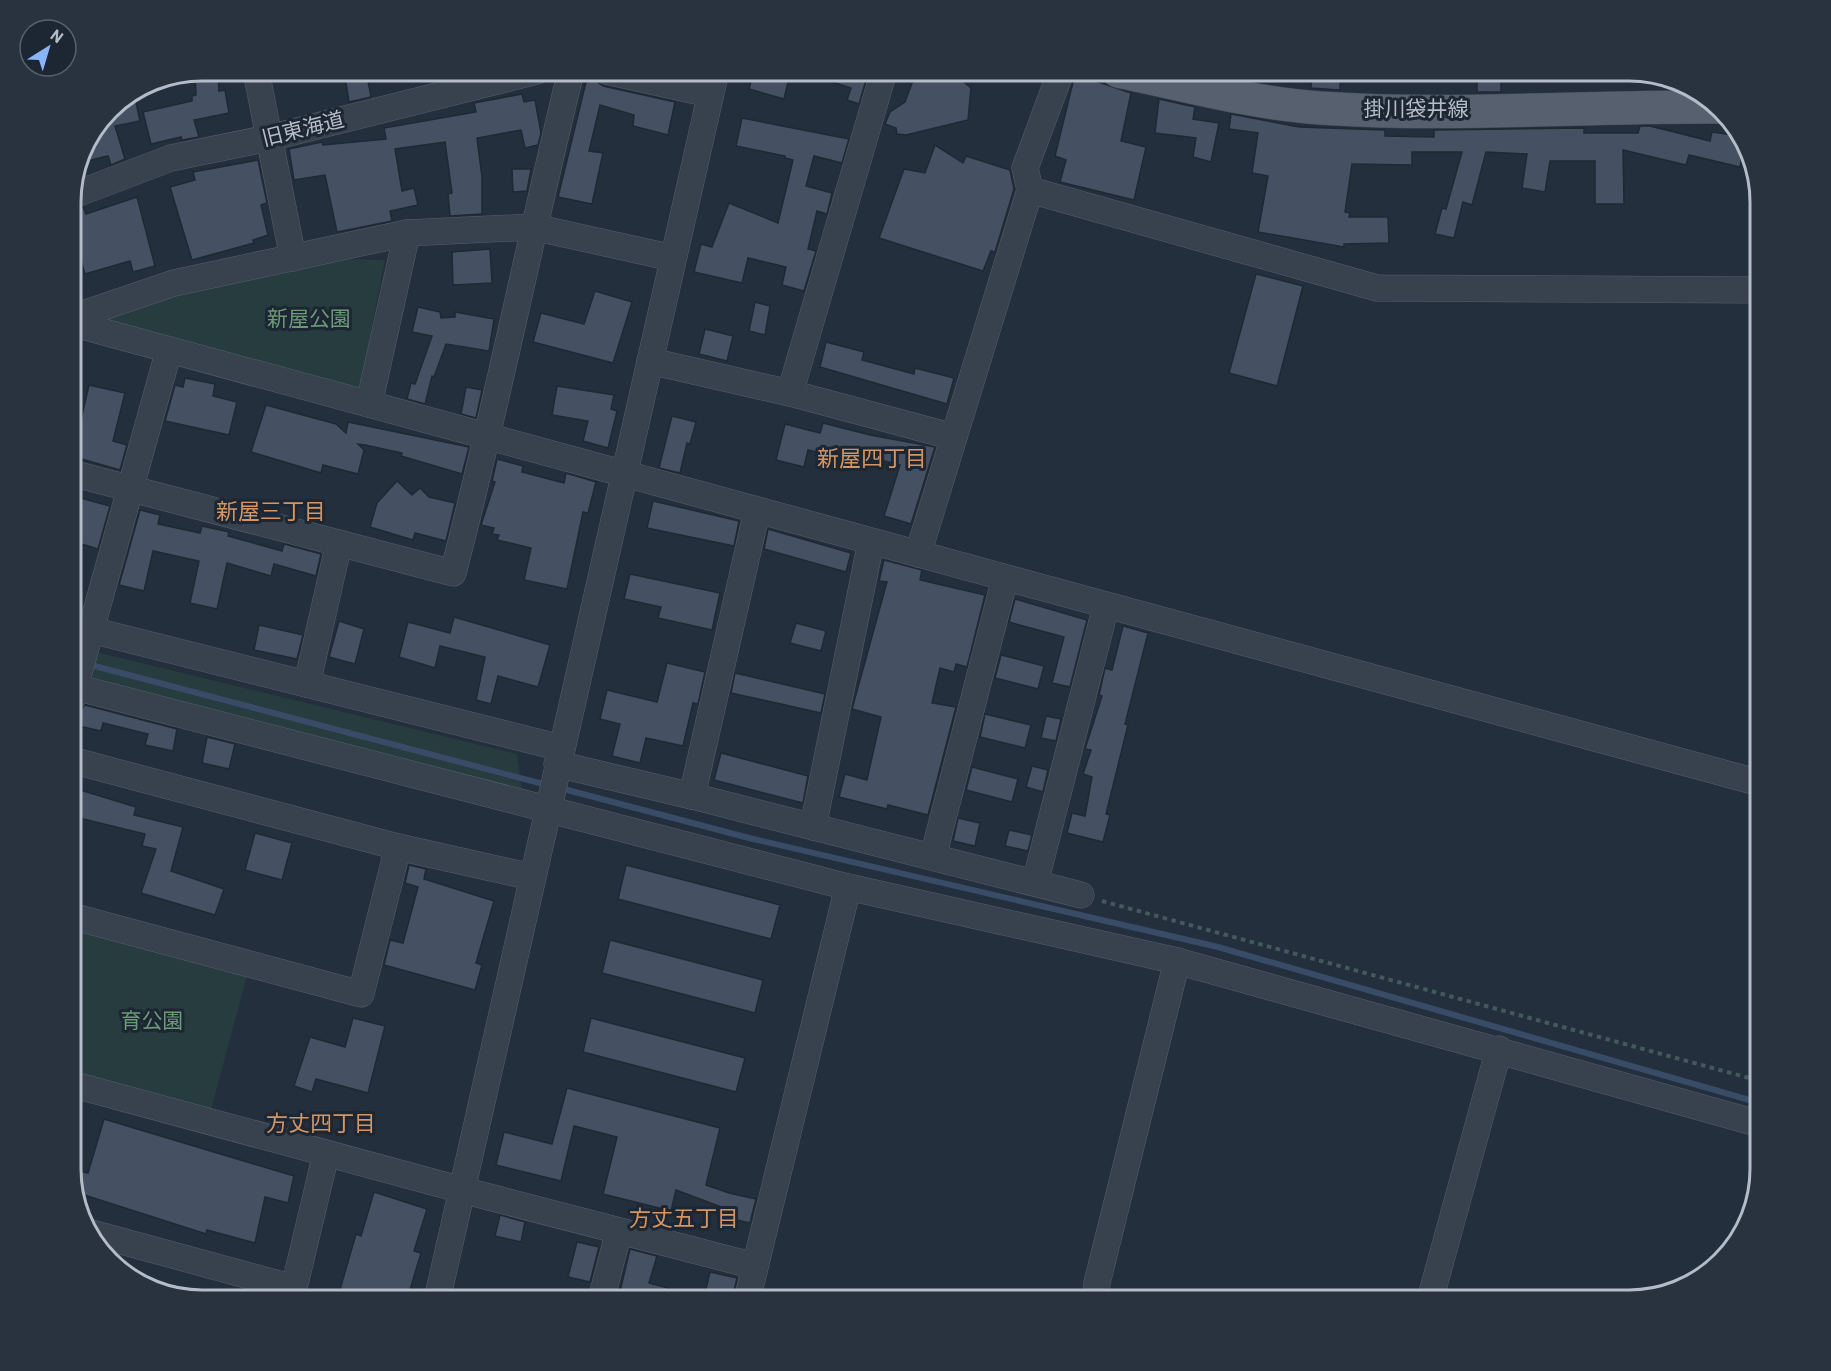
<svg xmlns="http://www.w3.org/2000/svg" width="1831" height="1371" viewBox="0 0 1831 1371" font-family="Barlow,'Noto Sans JP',sans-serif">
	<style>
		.green { fill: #263c3f }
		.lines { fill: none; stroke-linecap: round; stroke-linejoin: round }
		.stream { stroke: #394c67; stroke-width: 6 }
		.building { fill: #455162; stroke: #1f2835; stroke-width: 1.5 }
		.minor-casing { stroke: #565f6c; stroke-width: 27 }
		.major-casing { stroke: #414a57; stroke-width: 34 }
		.path { stroke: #44595c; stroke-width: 4; stroke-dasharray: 4.5 4.5; stroke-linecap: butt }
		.minor { stroke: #38414e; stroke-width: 26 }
		.major { stroke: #56606e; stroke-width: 33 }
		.labels { text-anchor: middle; stroke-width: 6; stroke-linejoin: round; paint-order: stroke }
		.street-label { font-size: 21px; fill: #b4bcc9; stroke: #1d2633 }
		.park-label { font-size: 21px; fill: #6b9a76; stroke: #1d2633 }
		.neighbourhood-label { font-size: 22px; fill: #d59563; stroke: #1d2633 }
		.rim { fill: none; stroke: #b4bcc9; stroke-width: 3 }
	</style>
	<rect width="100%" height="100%" fill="#242f3e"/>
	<g class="green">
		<path d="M293,258L385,260L359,393L71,318Z"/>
		<path d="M71,646L517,754L523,798L509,799L71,671Z"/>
		<path d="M71,916L250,964L208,1121L71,1084Z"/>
	</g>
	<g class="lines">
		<g class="stream">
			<path d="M87,664L547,785"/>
			<path d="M560,788L749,838L1218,947L1760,1103"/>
		</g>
	</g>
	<g class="building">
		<path d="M218,70L219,91L225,90L229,113L194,120L199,137L182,140L181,137L151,144L143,112L192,101V96L196,95L195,72Z"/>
		<path d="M344,70H366L371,97L349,102Z"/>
		<path d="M754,70H791L784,99L749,89Z"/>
		<path d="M807,70H869L859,104L847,100L851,88L807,74Z"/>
		<path d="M1237,70H1259L1257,81L1236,77Z"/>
		<path d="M1312,70H1341L1340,90L1311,88Z"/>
		<rect x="1477" y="70" width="24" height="22"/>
		<path d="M1075,74L1131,93L1121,141L1146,147L1134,200L1060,182L1066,160L1055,156Z"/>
		<path d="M915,75L957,76L971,88L968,120L906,135L897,134L896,128L885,124L890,112L905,102Z"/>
		<path d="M595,80L603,86L675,102L668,135L633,126L634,115L600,105L589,151L603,153L592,204L558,197L586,82Z"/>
		<path d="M522,94L524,102L535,100L541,133L538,145L525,148L521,130L477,138L482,177V214L450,216L448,194L452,193L445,142L395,149L402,191L414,188L418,205L390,211L392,221L337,232L325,175L294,180L289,149L322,142L323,145L386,139L384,128L476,112L474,103Z"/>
		<path d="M135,98L140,121L115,126L125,159L111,165L108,156L79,163L84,144L115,104Z"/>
		<path d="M1159,99L1195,107L1193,119L1219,123L1211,162L1193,157L1196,138L1155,133Z"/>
		<path d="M1231,114L1299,127L1385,130V136L1434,137V130L1584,128V133H1638L1640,126H1650L1710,141L1712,132L1740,136L1745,141L1740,167L1689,155L1686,165L1623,150L1624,204H1595V161H1550L1545,192L1522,188L1527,154L1486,152L1472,205L1463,202L1454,238L1435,234L1442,208L1446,209L1462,152H1412V165L1352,164L1345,212L1350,213L1349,217H1388L1389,243L1344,244V247L1258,232L1268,176L1252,173L1258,133L1229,129Z"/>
		<path d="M742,118L849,139L842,163L814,156L806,186L832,193L827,214L817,211L808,249L816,251L804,291L782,285L786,267L748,258L742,283L694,272L701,244L712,247L729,203L778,223L793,160L785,158V156L736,146Z"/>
		<path d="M935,145L963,163L966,156L1010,170L1014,189L995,252L991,251L983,271L879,238L904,169L925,173Z"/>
		<path d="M258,160L267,203L261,205L268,235L253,240L254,243L192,260L170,187L195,180L193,172Z"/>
		<path d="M512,169H531L527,191L513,192Z"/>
		<path d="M137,197L155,266L133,272L130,261L85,274L76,244L71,236V211L83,207L86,214Z"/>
		<path d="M490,249L492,283L453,285L452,252Z"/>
		<path d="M1256,274L1303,286L1277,386L1229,373Z"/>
		<path d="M595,291L632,302L613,363L533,342L541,313L584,324Z"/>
		<path d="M755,302L770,306L765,335L749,331Z"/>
		<path d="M418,307L440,312L441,318L455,317V312L494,319L489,351L446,344L434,377L432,376L425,404L407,399L411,383L415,384L432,336L412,332Z"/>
		<path d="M705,329L733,336L727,361L699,354Z"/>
		<path d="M826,342L864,352L862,360L914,374L915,368L954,378L947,404L820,367Z"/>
		<path d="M185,378L215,384L213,396L237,402L229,435L165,421L175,385L183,387Z"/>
		<path d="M89,385L125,393L113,441L127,445L120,470L71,456V422L80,424Z"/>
		<path d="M557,386L614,395L611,409L617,411L608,448L583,441L588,421L552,415Z"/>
		<path d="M466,387L482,390L476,418L461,414Z"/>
		<path d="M266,405L336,424L346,433L348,422L469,447L462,474L401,456L402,453L365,445L358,444L364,450L358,474L323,465L321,473L251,452Z"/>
		<path d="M672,416L696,422L690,444L687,443L680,473L659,468Z"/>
		<path d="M823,423L870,435L935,447L911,524L884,516L900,465L850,452L848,460L808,450L804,467L776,460L785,424L820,433Z"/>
		<path d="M497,459L523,466L522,472L564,483L566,473L596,482L588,513L583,512L567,589L524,580L531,548L497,540L499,535L492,534L494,528L481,525L495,482L492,481Z"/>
		<path d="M397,481L412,495L420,488L429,497L455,503L446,541L415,533L413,540L370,527L377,503Z"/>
		<path d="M77,497L110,506L98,549L71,541V519Z"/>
		<path d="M653,501L739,521L734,546L647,528Z"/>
		<path d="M140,510L160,515L158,524L200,533L202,526L229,532L228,536L282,551L284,544L321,554L316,576L274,564L271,576L227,563L217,609L190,603L199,561L153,551L144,591L119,585Z"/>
		<path d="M768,529L851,553L846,572L764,549Z"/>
		<path d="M884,560L922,570L920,580L985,595L967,667L956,664L954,672L940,668L932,703L956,707L928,815L888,805L887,809L839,797L845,774L867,780L881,717L852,709L887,582L879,581Z"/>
		<path d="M630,574L720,593L712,630L658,618L661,607L624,599Z"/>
		<path d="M1015,599L1087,620L1070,687L1052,683L1064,637L1009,622Z"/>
		<path d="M454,617L550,645L538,687L498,676L491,704L476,700L485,657L440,646L435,668L399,657L408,622L450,633Z"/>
		<path d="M339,621L364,629L355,664L329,657Z"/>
		<path d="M796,623L826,631L821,651L790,643Z"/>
		<path d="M259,625L303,635L297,659L254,650Z"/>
		<path d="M1123,626L1148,633L1125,724L1128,725L1106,814L1110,815L1103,842L1067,833L1072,813L1085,816L1092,777L1083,774L1091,750L1085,749L1102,696L1099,695L1105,668L1112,670Z"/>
		<path d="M1001,655L1044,666L1038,689L995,678Z"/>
		<path d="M667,663L705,672L698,704L693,703L683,746L646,738L640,763L612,756L620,724L600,719L607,690L657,702Z"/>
		<path d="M735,673L825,694L821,713L731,693Z"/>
		<path d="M85,705L177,729L173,751L145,745L148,734L103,723L101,731L74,725L76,715Z"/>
		<path d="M985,714L1031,725L1025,748L980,737Z"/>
		<path d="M1046,716L1061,719L1056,741L1041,738Z"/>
		<path d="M207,737L235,744L229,769L202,763Z"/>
		<path d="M721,753L808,776L803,803L714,780Z"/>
		<path d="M1032,766L1048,770L1043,792L1026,787Z"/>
		<path d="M972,767L1018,779L1012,802L966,790Z"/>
		<path d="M77,789L136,807L134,815L183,827L171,871L224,889L215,915L141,893L156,849L142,846L145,834L71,816Z"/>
		<path d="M958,818L980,823L975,846L953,841Z"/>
		<path d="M1009,830L1032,835L1028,851L1005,846Z"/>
		<path d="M255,833L292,843L282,880L245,870Z"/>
		<path d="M409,865L426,869L424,879L494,901L476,963L482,965L475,990L384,965L390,940L403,943L418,887L405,883Z"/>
		<path d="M626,865L780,905L771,939L618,899Z"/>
		<path d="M610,940L763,980L755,1013L602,973Z"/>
		<path d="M353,1018L385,1026L368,1093L316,1079L312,1092L294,1086L310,1037L345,1047Z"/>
		<path d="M591,1018L745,1058L736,1092L583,1052Z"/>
		<path d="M567,1088L720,1128L706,1185L729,1193L756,1199L750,1223L723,1217L724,1208L676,1190L671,1211L603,1194L617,1137L574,1126L561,1181L496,1165L504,1132L552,1144Z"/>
		<path d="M104,1119L294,1176L288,1203L265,1197L255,1243L207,1230L206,1234L75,1192L71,1169L88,1173Z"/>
		<path d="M374,1192L427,1209L414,1251L421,1253L407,1300H337L356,1234L361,1236Z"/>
		<path d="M500,1215L525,1222L521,1242L495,1236Z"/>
		<path d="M577,1242L599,1247L590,1282L568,1277Z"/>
		<path d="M630,1249L657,1256L649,1283L694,1295L693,1300H618Z"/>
		<path d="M710,1272L737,1278L732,1299L705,1293Z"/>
	</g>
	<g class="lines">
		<g class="minor-casing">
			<g id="minor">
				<path d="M256,71L293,258"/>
				<path d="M606,71L710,94"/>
				<path d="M884,71L790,393L954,437"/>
				<path d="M1030,190L1025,168L1061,71"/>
				<path d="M71,196L171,158L269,138L537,71"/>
				<path d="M71,318L174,283L407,233L533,227L673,258"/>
				<path d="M71,323L1760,783"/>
				<path d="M650,361L790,393"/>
				<path d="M369,404L407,233"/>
				<path d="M71,473L453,573C497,406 530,238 571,71"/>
				<path d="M757,511L692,796L1081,895"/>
				<path d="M918,554L1030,190L1377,288L1760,290"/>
				<path d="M71,625L561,748"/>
				<path d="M307,684L339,543"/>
				<path d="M71,686L848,887L1177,961L1760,1124"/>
				<path d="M71,701L169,350"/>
				<path d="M71,760L398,847L532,877"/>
				<path d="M557,764L692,796"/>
				<path d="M813,827L871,542"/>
				<path d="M933,857L1005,578"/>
				<path d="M1035,883L1106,606"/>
				<path d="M71,916L361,994L398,847"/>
				<path d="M71,1084L462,1190L755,1266"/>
				<path d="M88,1232L294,1288L326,1154"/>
				<path d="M437,1300L716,71"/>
				<path d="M601,1300L619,1231"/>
				<path d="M747,1300L848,887"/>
				<path d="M1096,1300L1097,1283L1177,961"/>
				<path d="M1430,1300L1499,1049"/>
			</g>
		</g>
		<g class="major-casing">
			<path id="major" d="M1118,71C1185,85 1251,103 1320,108C1452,117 1585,106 1717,107"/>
		</g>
		<path class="path" d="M1102,901L1760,1081"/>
		<use href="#minor" class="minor"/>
		<use href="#major" class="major"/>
	</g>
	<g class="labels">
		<g class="street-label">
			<text x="1416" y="116">掛川袋井線</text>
			<text transform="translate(303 129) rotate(-14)" y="7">旧東海道</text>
		</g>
		<g class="park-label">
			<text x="309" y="326">新屋公園</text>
			<text x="152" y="1028">育公園</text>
		</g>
		<g class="neighbourhood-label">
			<text x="872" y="466">新屋四丁目</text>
			<text x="271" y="519">新屋三丁目</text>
			<text x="321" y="1131">方丈四丁目</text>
			<text x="684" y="1226">方丈五丁目</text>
		</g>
	</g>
	<path d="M0 0H1831V1371H0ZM202 81H1629A121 121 0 0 1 1750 202V1169A121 121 0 0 1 1629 1290H202A121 121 0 0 1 81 1169V202A121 121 0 0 1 202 81Z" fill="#29323f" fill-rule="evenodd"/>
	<path class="rim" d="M202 81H1629A121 121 0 0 1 1750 202V1169A121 121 0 0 1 1629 1290H202A121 121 0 0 1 81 1169V202A121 121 0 0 1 202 81Z"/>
	<g transform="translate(48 48) rotate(37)"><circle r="28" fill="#1d2633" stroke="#59626f" stroke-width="1.5"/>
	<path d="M0-4.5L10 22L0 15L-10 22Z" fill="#8ab4f8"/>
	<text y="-9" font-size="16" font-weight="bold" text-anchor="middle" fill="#b4bcc9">N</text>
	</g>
</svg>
